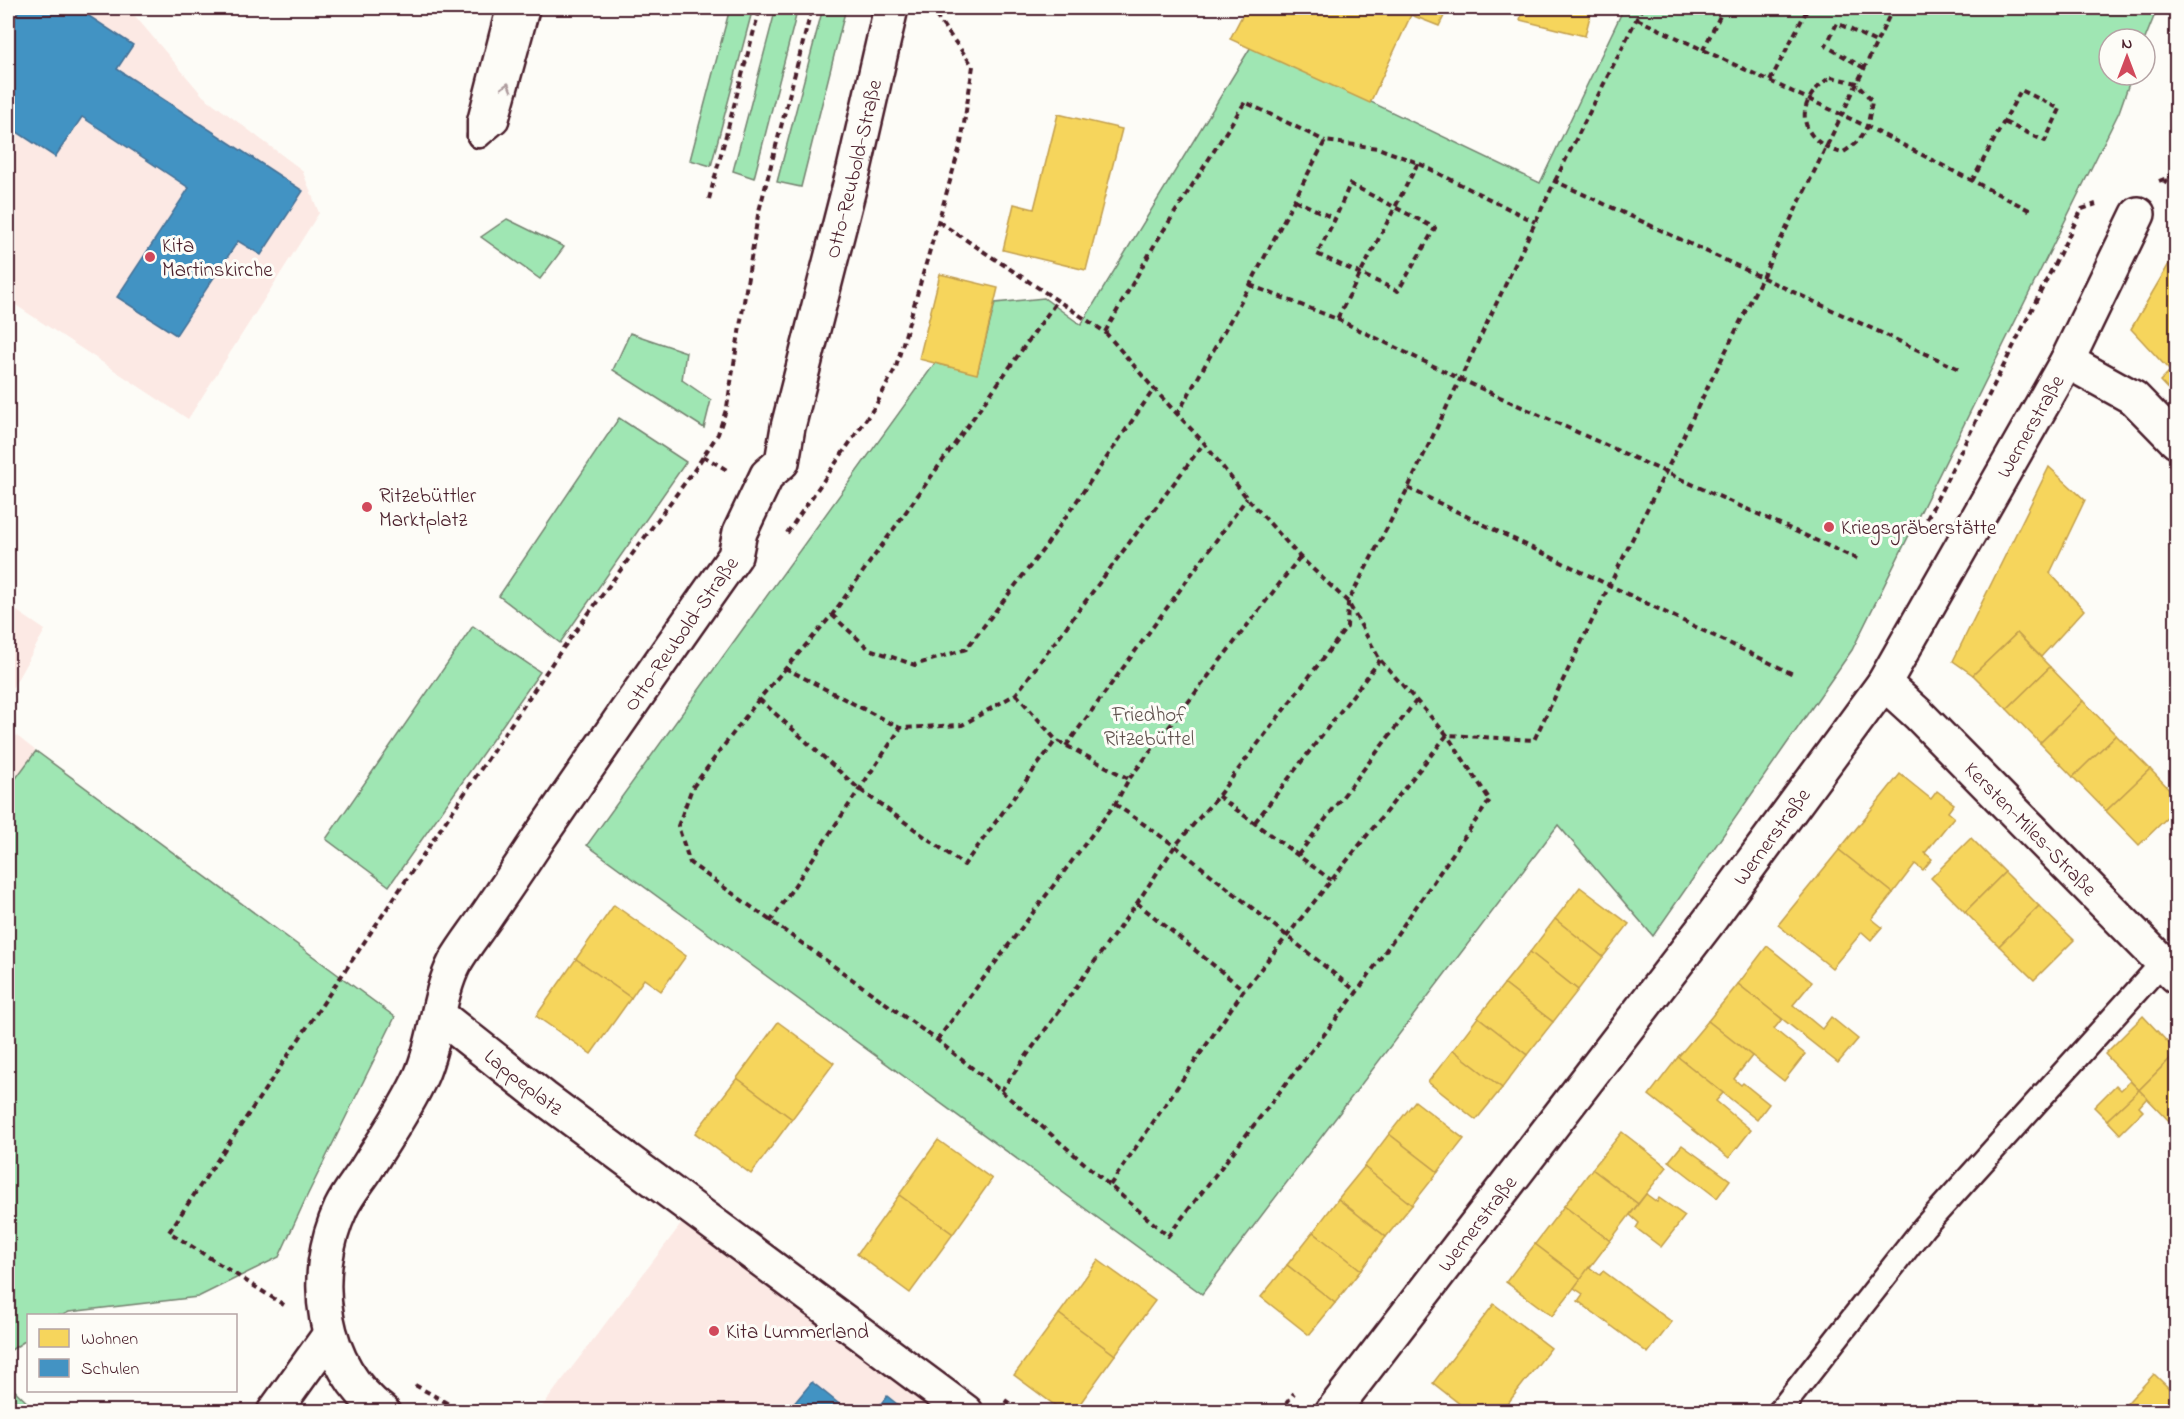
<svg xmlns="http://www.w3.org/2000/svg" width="2184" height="1419" viewBox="0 0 2184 1419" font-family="'Indie Flower',sans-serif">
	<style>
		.built { fill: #fce9e4 }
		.green { fill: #9fe6b3; stroke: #74826f; stroke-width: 1.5 }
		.homes { fill: #f6d55c; stroke: #c29e4d; stroke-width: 1.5 }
		.schools { fill: #4393c3; stroke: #457095; stroke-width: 1.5 }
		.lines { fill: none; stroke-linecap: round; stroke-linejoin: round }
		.lane-casing { stroke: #4a1f2b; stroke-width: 27 }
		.street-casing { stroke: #4a1f2b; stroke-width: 38 }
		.path { stroke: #4a1f2b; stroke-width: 4; stroke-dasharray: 6 4.5; stroke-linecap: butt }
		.lane { stroke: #fdfcf7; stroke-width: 22 }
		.street { stroke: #fdfcf7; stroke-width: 33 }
		.oneway { stroke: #ac999b }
		.poi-dot { fill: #d1495b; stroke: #fdfcf7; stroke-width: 2 }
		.labels { text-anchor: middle; stroke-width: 6; stroke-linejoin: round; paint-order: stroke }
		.street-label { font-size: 21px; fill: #4a1f2b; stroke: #fdfcf7 }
		.poi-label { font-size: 21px; fill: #4a1f2b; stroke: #fdfcf7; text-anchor: start }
		.park-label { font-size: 21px; fill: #5f514d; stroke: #fdfcf7 }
	</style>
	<rect width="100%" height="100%" fill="#fdfcf7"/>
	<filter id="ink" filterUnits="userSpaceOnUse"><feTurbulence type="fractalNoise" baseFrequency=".0167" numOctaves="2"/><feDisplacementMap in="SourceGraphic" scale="12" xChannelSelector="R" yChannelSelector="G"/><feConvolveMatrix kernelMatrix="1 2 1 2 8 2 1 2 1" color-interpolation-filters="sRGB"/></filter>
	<g filter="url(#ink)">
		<g class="built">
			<path d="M8,8H122L135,16L203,96L302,170L319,213L188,419L8,300Z"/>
			<path d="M8,605L45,630L8,696Z"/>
			<path d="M8,729L36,751L8,789Z"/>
			<path d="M682,1223L937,1411L538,1412Z"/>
		</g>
		<g class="green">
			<path d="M730,8H753L711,166L690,160Z"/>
			<path d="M776,8H798L754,178L733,171Z"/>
			<path d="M823,8H846L801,187L777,182Z"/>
			<path d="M1624,8H2155V14L2145,39H2109V75H2132L2119,112L1852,650L1653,936L1558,825L1202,1294L587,845L935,363L977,373L995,303L1044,298L1081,325L1252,45L1540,183Z"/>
			<path d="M507,219L564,247L540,279L481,237Z"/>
			<path d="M630,333L686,352L682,380L711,400L704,428L613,370Z"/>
			<path d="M619,418L686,462L560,643L499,596Z"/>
			<path d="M473,626L540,672L389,886L326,839Z"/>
			<path d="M36,751L395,1017L307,1196L279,1257L198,1297L69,1312L63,1315L28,1316V1339L8,1352V789Z"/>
			<path d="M8,1384L36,1411H8Z"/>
		</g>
		<g class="homes">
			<path d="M1246,8H1311L1324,13L1326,8H1448L1439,26L1411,15L1370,103L1230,39Z"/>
			<path d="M1523,8H1592L1585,36L1520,20Z"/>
			<path d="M1058,114L1122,129L1086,270L1003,250L1014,204L1034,209Z"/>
			<path d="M2176,252V398L2160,381L2170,371L2131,329Z"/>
			<path d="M940,274L998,288L977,374L919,359Z"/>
			<path d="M2049,467L2085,500L2050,573L2084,610L2041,657L2017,633L1973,675L1953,661Z"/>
			<path d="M2017,633L2050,667L2007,709L1973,675Z"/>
			<path d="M2050,667L2083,701L2040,743L2007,709Z"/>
			<path d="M2083,701L2116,735L2073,777L2040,743Z"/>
			<path d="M2116,735L2150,769L2106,811L2073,777Z"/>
			<path d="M2150,769L2176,796V809L2139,845L2106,811Z"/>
			<path d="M1900,774L1931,799L1937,791L1954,804L1948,812L1954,817L1925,853L1932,859L1923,870L1915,864L1893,893L1839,850Z"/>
			<path d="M1971,838L2005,872L1965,912L1931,878Z"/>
			<path d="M1839,850L1893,893L1872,919L1882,927L1871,940L1862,932L1832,968L1778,925Z"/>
			<path d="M2005,872L2039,906L1999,946L1965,912Z"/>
			<path d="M2176,878V889L2171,883Z"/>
			<path d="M1580,887L1629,924L1603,957L1555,919Z"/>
			<path d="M614,905L686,956L661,991L644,979L631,998L576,959Z"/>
			<path d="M2039,906L2074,940L2034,980L1999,946Z"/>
			<path d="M1555,919L1603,957L1578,990L1530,952Z"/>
			<path d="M1767,946L1812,982L1793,1005L1822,1029L1831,1017L1858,1039L1838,1063L1738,984Z"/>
			<path d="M1530,952L1578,990L1553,1022L1504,984Z"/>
			<path d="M576,959L631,998L591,1054L536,1016Z"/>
			<path d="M1504,984L1553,1022L1527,1055L1478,1017Z"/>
			<path d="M1738,984L1782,1019L1774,1029L1805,1054L1784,1081L1708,1021Z"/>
			<path d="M2143,1016L2176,1051V1053L2139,1090L2105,1054Z"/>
			<path d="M1478,1017L1527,1055L1502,1088L1453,1050Z"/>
			<path d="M1708,1021L1752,1056L1734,1079L1741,1085L1743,1083L1769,1104L1757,1120L1678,1057Z"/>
			<path d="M778,1022L834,1063L792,1119L737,1078Z"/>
			<path d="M1453,1050L1502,1088L1476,1120L1428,1082Z"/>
			<path d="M2176,1053V1122L2173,1125L2139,1090Z"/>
			<path d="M1678,1057L1723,1093L1716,1101L1751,1130L1729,1158L1649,1095Z"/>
			<path d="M737,1078L792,1119L751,1174L695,1133Z"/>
			<path d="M2130,1081L2139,1090L2107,1120L2094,1107L2116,1085L2121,1090Z"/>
			<path d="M2139,1090L2147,1098L2139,1107L2143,1111L2120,1134L2107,1120Z"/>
			<path d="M1415,1101L1464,1139L1438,1172L1389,1134Z"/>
			<path d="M1622,1132L1667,1167L1638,1204L1592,1169Z"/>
			<path d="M1389,1134L1438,1172L1412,1205L1364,1167Z"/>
			<path d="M938,1140L992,1179L953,1234L899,1195Z"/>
			<path d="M1682,1145L1730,1180L1717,1198L1669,1161Z"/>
			<path d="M1364,1167L1412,1205L1386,1237L1338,1199Z"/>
			<path d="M1592,1169L1638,1204L1610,1241L1564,1206Z"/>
			<path d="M1646,1194L1657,1202L1659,1198L1685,1216L1661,1247L1636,1228L1639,1223L1630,1215Z"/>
			<path d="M899,1195L953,1234L910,1293L857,1254Z"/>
			<path d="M1338,1199L1386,1237L1361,1270L1313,1232Z"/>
			<path d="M1564,1206L1610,1241L1581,1279L1535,1244Z"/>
			<path d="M1313,1232L1361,1270L1335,1303L1287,1265Z"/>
			<path d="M1535,1244L1581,1279L1552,1316L1506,1282Z"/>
			<path d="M1098,1260L1155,1301L1115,1355L1059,1314Z"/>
			<path d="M1287,1265L1335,1303L1309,1335L1261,1297Z"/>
			<path d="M1589,1267L1600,1275L1603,1271L1672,1322L1648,1353L1578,1301L1583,1294L1574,1288Z"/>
			<path d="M1494,1304L1551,1348L1501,1412H1470L1433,1383Z"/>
			<path d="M1059,1314L1115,1355L1074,1412H1064L1014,1375Z"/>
			<path d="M2154,1374L2176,1395V1412H2119Z"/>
		</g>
		<g class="schools">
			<path d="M21,8H77L133,45L117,69L303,191L261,255L238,241L176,335L117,297L189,188L82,117L55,157L8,126V27Z"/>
			<path d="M812,1382L849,1412H787Z"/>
			<path d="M887,1396L907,1412H874Z"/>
		</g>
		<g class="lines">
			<g class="lane-casing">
				<g id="lane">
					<path d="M479,136L497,121L528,8"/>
					<path d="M479,136V121L508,8"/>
					<path d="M1779,1412L1924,1227L2163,962"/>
				</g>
			</g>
			<g class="street-casing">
				<g id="street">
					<path d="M2067,361L2134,398L2176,441"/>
					<path id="s1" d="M1884,683L1918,714L2176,976"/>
					<path id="s2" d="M439,1015L544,1098L966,1412"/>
					<path d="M274,1412L330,1334"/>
					<path id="s3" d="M383,1412C321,1365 309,1277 341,1208C347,1195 357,1183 365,1171C384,1140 406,1109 421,1076C437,1040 437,997 455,962C463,948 474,934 483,921C502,893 521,866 539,838C604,743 669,649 735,556L740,532L767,475L782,462L788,427L854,169L891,8"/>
					<path id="s4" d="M1332,1412L1709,921L1884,683L2067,361L2138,214"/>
				</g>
			</g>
			<g class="path">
				<path d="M1637,19L1868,127L2031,211"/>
				<path d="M1703,50L1724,8"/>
				<path d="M1864,68L1826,46L1837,23L1876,42"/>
				<path d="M1831,77L1857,83L1872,101C1868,128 1866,138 1842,153C1797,141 1792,101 1831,77Z"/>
				<path d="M1770,81L1808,8"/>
				<path d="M1555,181L1642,8"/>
				<path d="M1972,181L2021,90L2060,109L2045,141L2004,122"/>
				<path d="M2159,181L2172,176"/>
				<path d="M2164,184L2176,168"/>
				<path d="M709,199L760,8"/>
				<path d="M1295,200L1335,219L1317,254L1398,291L1435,228L1350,184L1335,219"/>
				<path d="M939,222L1105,332L1154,389L1204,443L1247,498L1300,557L1348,602L1380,660L1447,735L1490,800L1357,992L1168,1236L1001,1091L937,1040L690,863L678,826L692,788L759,699L832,615L1057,301"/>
				<path d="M1250,285L1337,319L1418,163"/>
				<path d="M1337,319L1460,379L1857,559"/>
				<path d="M1105,332L1155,244L1245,102L1325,141"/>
				<path d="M1177,415L1250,285L1325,141L1378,148L1418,163L1535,222"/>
				<path d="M703,456L727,470"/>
				<path d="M1408,488L1793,674"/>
				<path d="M1927,519L2082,209L2096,204"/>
				<path d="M787,533L876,405L896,367L961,143L973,66L936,16L937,8"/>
				<path d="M832,615L869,649L915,665L966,649L1045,547L1154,389"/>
				<path d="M785,668L900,728L962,725L1016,694L1204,443"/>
				<path d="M1016,694L1056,740L1129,779"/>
				<path d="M759,699L859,789L964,865L1056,740"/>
				<path d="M1066,746L1247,498"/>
				<path d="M1218,796L1331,880"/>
				<path d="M1115,804L1175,846L1357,992"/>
				<path d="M1255,822L1380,660"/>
				<path d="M1298,855L1416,701"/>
				<path d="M1137,903L1244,990"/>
				<path d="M770,922L900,729"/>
				<path d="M937,1040L1115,804L1129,779L1300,557"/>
				<path d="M1001,1091L1137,903L1175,846L1218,796L1347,627L1348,602L1408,488L1555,181L1961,370"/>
				<path d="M1110,1185L1244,990L1447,735L1534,740C1652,495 1777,253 1893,8"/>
				<path d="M284,1305L169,1232L555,659L695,469L718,434L727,407L758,215L812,8"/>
				<path d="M415,1385L463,1412"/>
				<path d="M1005,1400L1021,1412"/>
				<path d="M1280,1412L1294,1393"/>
			</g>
			<use href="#lane" class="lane"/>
			<use href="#street" class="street"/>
		</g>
		<defs><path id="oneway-chevron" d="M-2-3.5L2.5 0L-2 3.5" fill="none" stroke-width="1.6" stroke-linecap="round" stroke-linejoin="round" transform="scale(1.5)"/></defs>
		<use class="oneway" href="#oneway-chevron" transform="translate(507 87) rotate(-74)"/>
	</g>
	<g class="poi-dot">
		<circle cx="150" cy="257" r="6"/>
		<circle cx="367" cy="507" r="6"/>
		<circle cx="1829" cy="527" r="6"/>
		<circle cx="714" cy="1331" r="6"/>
	</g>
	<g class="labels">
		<g class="street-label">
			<text dy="7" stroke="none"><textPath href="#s3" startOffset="1401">Otto-Reubold-Straße</textPath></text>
			<text dy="7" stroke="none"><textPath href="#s4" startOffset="1210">Wernerstraße</textPath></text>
			<text dy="7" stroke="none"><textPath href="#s3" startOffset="897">Otto-Reubold-Straße</textPath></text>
			<text dy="7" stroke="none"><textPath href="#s1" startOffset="207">Kersten-Miles-Straße</textPath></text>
			<text dy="7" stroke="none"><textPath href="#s4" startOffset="724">Wernerstraße</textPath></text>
			<text dy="7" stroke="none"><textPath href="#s2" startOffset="108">Lappeplatz</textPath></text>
			<text dy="7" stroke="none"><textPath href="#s4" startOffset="238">Wernerstraße</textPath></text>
		</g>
		<g class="poi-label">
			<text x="162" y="252">Kita<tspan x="162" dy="24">Martinskirche</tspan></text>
			<text x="379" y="502">Ritzebüttler<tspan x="379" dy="24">Marktplatz</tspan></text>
			<text x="1841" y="534">Kriegsgräberstätte</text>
			<text x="726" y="1338">Kita Lummerland</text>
		</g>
		<g class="park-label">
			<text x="1149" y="721">Friedhof<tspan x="1149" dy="24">Ritzebüttel</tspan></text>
		</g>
	</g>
	<rect width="2184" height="1419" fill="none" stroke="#fdfcf7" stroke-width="30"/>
	<rect x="15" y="15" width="2154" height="1389" fill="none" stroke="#4a1f2b" stroke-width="2" filter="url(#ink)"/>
	<rect x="27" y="1314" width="210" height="78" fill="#fdfcf7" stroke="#b5a4a5" stroke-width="1.5"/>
	<rect x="39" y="1329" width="30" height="18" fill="#f6d55c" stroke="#b5a4a5" stroke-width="1.5"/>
	<text x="81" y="1344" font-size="18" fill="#4a1f2b">Wohnen</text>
	<rect x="39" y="1359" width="30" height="18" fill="#4393c3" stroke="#b5a4a5" stroke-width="1.5"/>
	<text x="81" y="1374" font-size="18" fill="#4a1f2b">Schulen</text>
	<g transform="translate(2127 57)"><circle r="28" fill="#fdfcf7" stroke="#b5a4a5" stroke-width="1.5"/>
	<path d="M0-4.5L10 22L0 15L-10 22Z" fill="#d1495b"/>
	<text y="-9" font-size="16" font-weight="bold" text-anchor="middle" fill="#4a1f2b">N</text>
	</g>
</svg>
